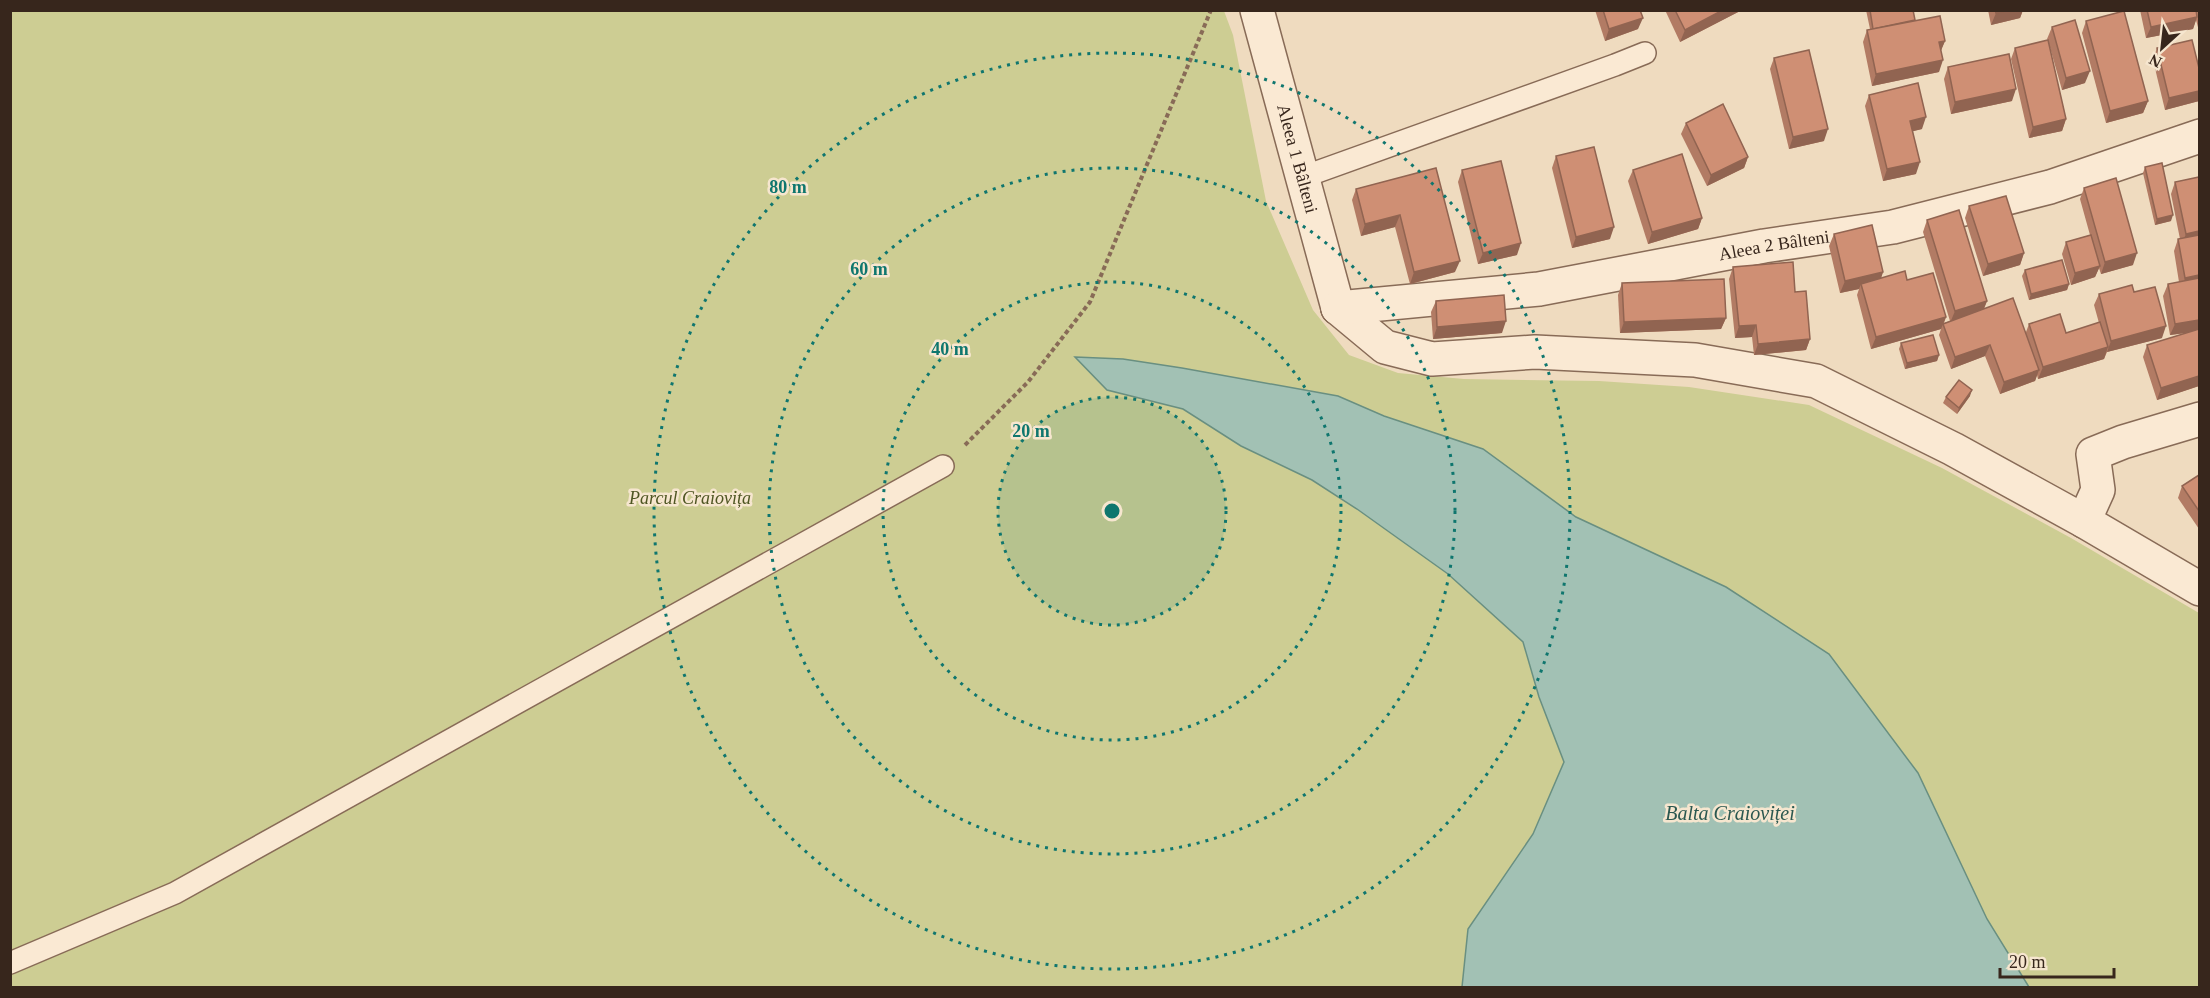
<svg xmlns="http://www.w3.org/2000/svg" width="2210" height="998" viewBox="0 0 2210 998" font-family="'Times New Roman',serif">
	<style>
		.green { fill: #cdcd93 }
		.water { fill: #a2c1b4; stroke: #698f81; stroke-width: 1.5 }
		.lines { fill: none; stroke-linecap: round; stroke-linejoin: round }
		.service-casing { stroke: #886b57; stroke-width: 24 }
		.minor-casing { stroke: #886b57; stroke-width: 36 }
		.path { stroke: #886b57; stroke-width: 4; stroke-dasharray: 4.5 3; stroke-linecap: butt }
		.service { stroke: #fae9d3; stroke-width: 21 }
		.minor { stroke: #fae9d3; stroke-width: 33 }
		.wall { fill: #b27b64 }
		.shaded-wall { fill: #916451 }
		.building { fill: #cf8f74; stroke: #916451; stroke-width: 1.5 }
		.ring { fill: none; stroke: #0f766e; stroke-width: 3; stroke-dasharray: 3 6 }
		.labels { text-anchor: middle; stroke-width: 5; stroke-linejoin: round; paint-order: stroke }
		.street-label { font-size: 18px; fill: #37261c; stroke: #f6e6cf }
		.park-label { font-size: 18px; font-style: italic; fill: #4e5522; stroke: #f6e6cf }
		.water-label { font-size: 20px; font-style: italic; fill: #2b5850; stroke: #f6e6cf }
		.centre { fill: #0f766e; stroke: #f6e6cf; stroke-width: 3 }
		.ring-label { font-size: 18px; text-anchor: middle; font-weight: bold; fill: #0f766e; stroke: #f6e6cf; stroke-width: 5; stroke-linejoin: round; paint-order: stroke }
	</style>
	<rect width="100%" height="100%" fill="#efdbbf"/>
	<path class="green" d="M10,11H1224L1233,35L1266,201L1313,310L1349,355L1398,373L1464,379L1599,381L1689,387L1809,405L1942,468L2071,538L2199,613V987H11Z"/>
	<path class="water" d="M1075,357L1123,359L1182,368L1338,396L1384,416L1483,449L1576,517L1726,587L1829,654L1918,773L1987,919L2029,987H1462L1468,929L1533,834L1564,762L1539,697L1523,642L1448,574L1357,509L1312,480L1241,446L1183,409L1107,390Z"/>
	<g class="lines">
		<g class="service-casing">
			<g id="service">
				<path d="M1303,177L1615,65L1645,53"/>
				<path d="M10,963L175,893L943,466"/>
			</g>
		</g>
		<g class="minor-casing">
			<g id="minor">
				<path id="s1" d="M1257,10L1338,308"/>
				<path d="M1338,308L1385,347L1432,359L1535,352L1695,360L1816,381L1953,449L2084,521L2200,589"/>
				<path id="s2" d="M1338,308L1539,289L1764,246L1893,227L2050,187L2200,136"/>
				<path d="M2084,521L2098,490L2093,454L2123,442L2200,419"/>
			</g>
		</g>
		<path class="path" d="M965,445L1028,382L1090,302L1211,10"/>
		<use href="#service" class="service"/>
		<use href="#minor" class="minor"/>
	</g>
	<g class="wall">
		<path d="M1595,10H1640L1638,29L1605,41Z"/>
		<path d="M1665,10H1742L1680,42Z"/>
		<path d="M1866,10H1913L1915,20L1945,41L1941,50L1939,72L1872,86L1863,42L1867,30L1870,29Z"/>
		<path d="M1988,10H2023L2020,18L1991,25Z"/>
		<path d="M2140,10H2199V31L2196,20L2193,29L2146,38Z"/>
		<path d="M2086,21L2148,101L2143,113L2106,123L2082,33Z"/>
		<path d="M2052,27L2085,83L2062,90L2049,44L2066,119L2062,131L2029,138L2011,59L2015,48L2048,40L2047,39Z"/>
		<path d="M2157,48L2199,68V101L2165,110L2153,60Z"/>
		<path d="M1774,58L1824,141L1789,149L1770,69Z"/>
		<path d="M1948,67L2012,101L1951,114L1944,79Z"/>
		<path d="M1869,95L1922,129L1913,131L1916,174L1883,181L1865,106Z"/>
		<path d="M1686,123L1748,157L1744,168L1707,186L1681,134Z"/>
		<path d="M1556,156L1610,239L1572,248L1552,168Z"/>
		<path d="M2145,167L2171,221L2155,225L2143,173Z"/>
		<path d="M1436,168L1455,272L1410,284L1395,227L1361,236L1352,200L1356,189Z"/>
		<path d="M1462,170L1517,255L1478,264L1458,182Z"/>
		<path d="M1633,170L1702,218L1698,229L1648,244L1628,181Z"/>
		<path d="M2199,177V386L2157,400L2143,357L2147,345L2187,333L2170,335L2163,296L2168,284L2179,282L2174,251L2178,239H2180L2171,194L2175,182Z"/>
		<path d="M2084,188L2133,265L2101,274L2099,268L2095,277L2071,285L2062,254L2066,242L2090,235L2080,199Z"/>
		<path d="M1969,206L2024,253L2020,265L1983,276L1965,218Z"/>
		<path d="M1927,220L1987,301L1984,309L2026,332L2029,324L2066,333L2099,323L2094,305L2099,294L2134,292L2162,338L2107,352L2104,359L2038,379L2037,375L2035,381L2000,394L1985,356L1951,369L1939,335L1941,329L1871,349L1857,295L1859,289L1840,293L1829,246L1834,234L1883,272L1881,278L1907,280L1946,317L1944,323L1950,321L1923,232Z"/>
		<path d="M1733,267L1795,292L1810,339L1806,350L1754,355L1752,337L1735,338L1729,279Z"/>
		<path d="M2025,270L2069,284L2067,290L2029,300L2022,276Z"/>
		<path d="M1622,283L1726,318L1721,329L1620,333L1618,295Z"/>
		<path d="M1436,301L1502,333L1433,339L1431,312Z"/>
		<path d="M1901,343L1939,355L1937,361L1905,369L1899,349Z"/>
		<path d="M1970,396L1957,414L1943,403L1946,397Z"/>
		<path d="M2199,475V529L2178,498L2182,486Z"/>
	</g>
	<g class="shaded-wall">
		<path d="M1723,10H1742L1680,42L1685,30Z"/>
		<path d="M2008,10H2023L2020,18L1991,25L1996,13Z"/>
		<path d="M2197,17L2193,29L2146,38L2151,27Z"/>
		<path d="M1643,18L1638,29L1605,41L1609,29Z"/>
		<path d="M1945,41L1940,53L1939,42Z"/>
		<path d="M1943,60L1939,72L1872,86L1876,74Z"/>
		<path d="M2090,71L2085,83L2062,90L2066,78Z"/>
		<path d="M2016,89L2012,101L1951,114L1955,102Z"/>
		<path d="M2199,91V101L2165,110L2169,98Z"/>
		<path d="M2148,101L2143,113L2106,123L2110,111Z"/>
		<path d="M1926,117L1922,129L1906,133L1910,121Z"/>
		<path d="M2066,119L2062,131L2029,138L2033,127Z"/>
		<path d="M1828,129L1824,141L1789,149L1793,137Z"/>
		<path d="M1748,157L1744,168L1707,186L1711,175Z"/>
		<path d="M1920,162L1916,174L1883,181L1887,169Z"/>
		<path d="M1400,215L1395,227L1361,236L1365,224Z"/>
		<path d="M2173,215L2171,221L2155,225L2157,219Z"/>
		<path d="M1702,218L1698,229L1648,244L1652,232Z"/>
		<path d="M1614,227L1610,239L1572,248L1576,237Z"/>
		<path d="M2199,231V242L2181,245L2186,234Z"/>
		<path d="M1521,243L1517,255L1478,264L1483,253Z"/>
		<path d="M2024,253L2020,265L1983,276L1988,264Z"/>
		<path d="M2137,253L2133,265L2101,274L2105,262Z"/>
		<path d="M1460,261L1455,272L1410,284L1414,272Z"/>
		<path d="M2100,266L2095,277L2071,285L2075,273Z"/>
		<path d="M1883,272L1879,284H1861L1859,289L1840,293L1845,281Z"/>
		<path d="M2199,275V286L2181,290L2185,278Z"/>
		<path d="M2069,284L2067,290L2029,300L2031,294Z"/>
		<path d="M1987,301L1982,313L1950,323L1955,311Z"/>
		<path d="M1946,317L1941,329L1871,349L1876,337Z"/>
		<path d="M1726,318L1721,329L1620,333L1624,322Z"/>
		<path d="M2199,320V331L2170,335L2175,324Z"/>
		<path d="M1506,321L1502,333L1433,339L1437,327Z"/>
		<path d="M1756,325L1752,337L1735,338L1739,326Z"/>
		<path d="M2166,326L2162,338L2107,352L2111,341Z"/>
		<path d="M1810,339L1806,350L1754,355L1758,344Z"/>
		<path d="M1990,345L1985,356L1951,369L1955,357Z"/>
		<path d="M2108,347L2104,359L2038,379L2043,367Z"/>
		<path d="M1939,355L1937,361L1905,369L1907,363Z"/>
		<path d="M2039,370L2035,381L2000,394L2004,382Z"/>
		<path d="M2199,376V386L2157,400L2161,388Z"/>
		<path d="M1972,390L1970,396L1957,414L1959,408Z"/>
	</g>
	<g class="building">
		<path d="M1603,10H1640L1643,18L1609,29Z"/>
		<path d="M1675,10H1723L1685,30Z"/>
		<path d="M1870,10H1913L1915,20L1873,29Z"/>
		<path d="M1995,10H2008L1996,13Z"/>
		<path d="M2147,10H2196L2197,17L2151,27Z"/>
		<path d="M2124,11L2148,101L2110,111L2086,21Z"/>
		<path d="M1940,16L1945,41L1939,42L1943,60L1876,74L1867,30Z"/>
		<path d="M2075,20L2090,71L2066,78L2052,27Z"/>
		<path d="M2048,40L2066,119L2033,127L2015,48Z"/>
		<path d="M2192,40L2199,68V91L2169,98L2157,48Z"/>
		<path d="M1809,50L1828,129L1793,137L1774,58Z"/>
		<path d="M2009,54L2016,89L1955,102L1948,67Z"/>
		<path d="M1918,83L1926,117L1910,121L1920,162L1887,169L1869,95Z"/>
		<path d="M1723,104L1748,157L1711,175L1686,123Z"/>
		<path d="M1594,147L1614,227L1576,237L1556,156Z"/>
		<path d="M1682,154L1702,218L1652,232L1633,170Z"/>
		<path d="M1501,161L1521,243L1483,253L1462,170Z"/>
		<path d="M2162,163L2173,215L2157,219L2145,167Z"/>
		<path d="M1436,168L1460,261L1414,272L1400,215L1365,224L1356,189Z"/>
		<path d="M2199,177V231L2186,234L2175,182Z"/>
		<path d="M2116,178L2137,253L2105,262L2084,188Z"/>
		<path d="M2006,196L2024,253L1988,264L1969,206Z"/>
		<path d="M1959,210L1987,301L1955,311L1927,220Z"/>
		<path d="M1872,225L1883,272L1845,281L1834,234Z"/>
		<path d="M2091,235L2100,266L2075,273L2066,242Z"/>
		<path d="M2199,235V275L2185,278L2178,239Z"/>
		<path d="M2062,260L2069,284L2031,294L2025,270Z"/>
		<path d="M1793,262L1795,292L1806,291L1810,339L1758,344L1756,325L1739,326L1733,267Z"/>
		<path d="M1905,271L1907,280L1933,273L1946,317L1876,337L1861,284Z"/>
		<path d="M2199,278V320L2175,324L2168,284Z"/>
		<path d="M1724,279L1726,318L1624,322L1622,283Z"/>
		<path d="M2132,285L2134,292L2155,287L2166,326L2111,341L2099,294Z"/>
		<path d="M1504,295L1506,321L1437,327L1436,301Z"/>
		<path d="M2013,298L2039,370L2004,382L1990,345L1955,357L1943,324Z"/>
		<path d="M2060,314L2066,333L2100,322L2108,347L2043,367L2029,324Z"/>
		<path d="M2199,329V376L2161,388L2147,345Z"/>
		<path d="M1933,335L1939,355L1907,363L1901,343Z"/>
		<path d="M1959,380L1972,390L1959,408L1946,397Z"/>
		<path d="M2199,475V511L2182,486Z"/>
	</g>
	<circle cx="1112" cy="511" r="114" fill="#0f766e" fill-opacity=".12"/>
	<g class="ring">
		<circle cx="1112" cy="511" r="114"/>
		<circle cx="1112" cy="511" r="229"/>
		<circle cx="1112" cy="511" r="343"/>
		<circle cx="1112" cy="511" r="458"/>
	</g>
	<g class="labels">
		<g class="street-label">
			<text dy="6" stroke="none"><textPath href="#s1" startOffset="154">Aleea 1 Bâlteni</textPath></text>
			<text dy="6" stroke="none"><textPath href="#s2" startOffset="441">Aleea 2 Bâlteni</textPath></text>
		</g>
		<g class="park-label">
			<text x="690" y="504">Parcul Craiovița</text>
		</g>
		<g class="water-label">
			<text x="1730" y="820">Balta Craioviței</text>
		</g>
	</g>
	<circle cx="1112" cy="511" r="9" class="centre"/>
	<g class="ring-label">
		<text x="788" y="193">80 m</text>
		<text x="869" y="275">60 m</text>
		<text x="950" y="355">40 m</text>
		<text x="1031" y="437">20 m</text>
	</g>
	<rect width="2210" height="998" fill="none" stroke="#37261c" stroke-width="24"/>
	<g transform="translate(2162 48) rotate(207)" stroke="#f6e6cf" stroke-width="4.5" paint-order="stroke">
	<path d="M0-4.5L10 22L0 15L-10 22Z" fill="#37261c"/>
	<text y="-9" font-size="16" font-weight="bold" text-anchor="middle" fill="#37261c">N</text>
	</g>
	<path d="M2000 968v9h114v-9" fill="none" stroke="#37261c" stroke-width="3"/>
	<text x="2009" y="968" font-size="18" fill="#37261c" stroke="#f6e6cf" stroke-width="4.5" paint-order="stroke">20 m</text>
</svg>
